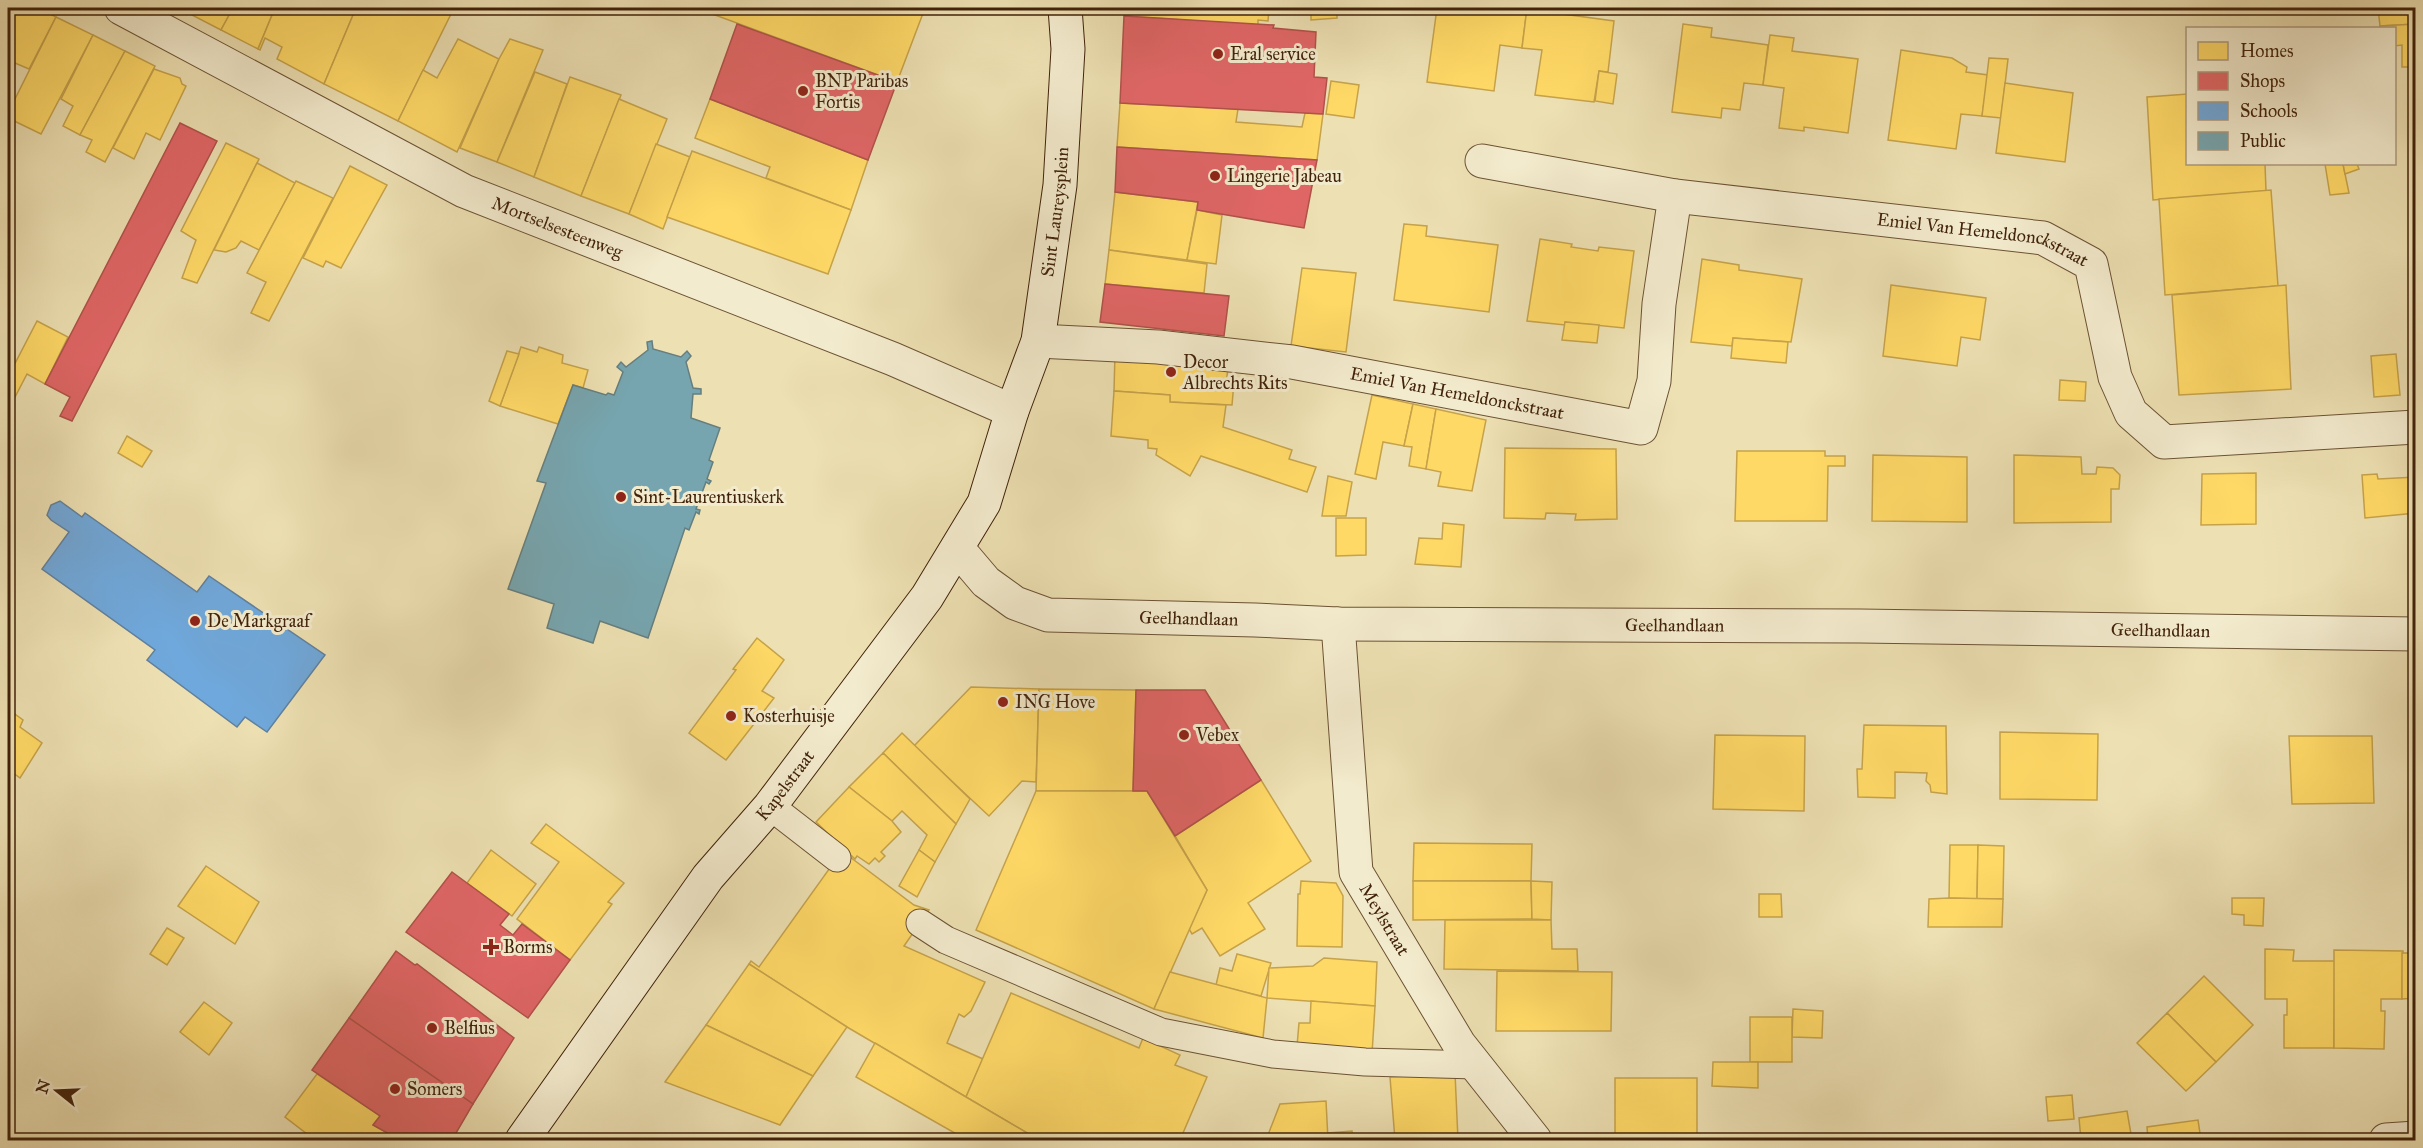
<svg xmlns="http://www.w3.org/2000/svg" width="2423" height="1148" font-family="'IM FELL Great Primer',serif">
<rect width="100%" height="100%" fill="#ede0b2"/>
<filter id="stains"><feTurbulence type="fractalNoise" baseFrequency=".00333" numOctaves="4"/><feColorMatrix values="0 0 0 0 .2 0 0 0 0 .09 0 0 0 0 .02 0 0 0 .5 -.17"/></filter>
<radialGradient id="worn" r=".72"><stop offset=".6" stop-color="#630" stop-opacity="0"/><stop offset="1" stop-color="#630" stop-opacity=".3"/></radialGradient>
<g fill="#ffd966" stroke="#c6a24a" stroke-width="1.5">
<path d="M8,8H15L8,23Z"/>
<path d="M15,8H39L56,17L29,69L15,63L8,77V23Z"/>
<path d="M177,8H193L190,14Z"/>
<path d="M193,8H233L221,30L190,14Z"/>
<path d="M233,8H275L258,49L221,30Z"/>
<path d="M275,8H356L324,84L277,59L282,47L265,38L260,50L258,49Z"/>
<path d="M356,8H454L398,121L324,84Z"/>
<path d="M696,8H925L897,82Z"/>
<path d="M1124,8H1269L1268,21L1258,20V25L1124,16Z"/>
<path d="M1311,8H1337V18L1311,20Z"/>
<path d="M1437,8H1527L1522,48L1500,45L1494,91L1427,82Z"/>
<path d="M1527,8H1548V12L1614,21L1608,72L1599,71L1594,102L1535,95L1542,50L1522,48Z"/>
<path d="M2378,8H2416V24L2380,26Z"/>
<path d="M56,17L93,35L41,134L8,118V113Z"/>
<path d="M1683,24L1712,28L1711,37L1768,45L1763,85L1744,83L1740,110L1722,108L1721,118L1672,112Z"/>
<path d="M2416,24V67H2402V45L2394,46V28H2380V26Z"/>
<path d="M93,35L125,51L80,135L63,126L73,106L61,99Z"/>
<path d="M1770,35L1794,38L1792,51L1858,59L1848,133L1804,127V131L1779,128L1784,88L1763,85Z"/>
<path d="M458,39L499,59L457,152L398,121L423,70L437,78Z"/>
<path d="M510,39L543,50L497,162L460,148L499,59Z"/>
<path d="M1901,50L1952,58L1967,67L1966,72L1988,75L1982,116L1961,114L1956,149L1888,140Z"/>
<path d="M125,51L155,66L105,162L86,152L92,140L80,135Z"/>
<path d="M1989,58L2008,59L2001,118L1982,116Z"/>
<path d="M154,69L180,78L182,84L186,86L160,140L146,133L134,159L113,148Z"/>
<path d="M1599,71L1617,74L1613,104L1595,101Z"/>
<path d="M535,72L567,84L534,177L497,162Z"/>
<path d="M570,77L621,95L581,196L534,177Z"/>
<path d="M1331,81L1359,85L1354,118L1326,114Z"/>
<path d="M2005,83L2073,93L2065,162L1996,153Z"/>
<path d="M2188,94V164H2265L2266,191L2153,200L2147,97Z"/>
<path d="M619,99L667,119L629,214L581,196Z"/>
<path d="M710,99L868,160L851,210L766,178L770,167L695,138Z"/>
<path d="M1120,103L1238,109L1236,122L1302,127L1305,113L1323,114L1317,160L1117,147Z"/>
<path d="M226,143L259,159L197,283L182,278L196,240L181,231Z"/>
<path d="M656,144L690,157L663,229L629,214Z"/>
<path d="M692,151L851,210L828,274L667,217Z"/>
<path d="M257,163L295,183L259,250L241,241L236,248L226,252L214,250Z"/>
<path d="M2325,164H2343L2349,193L2330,195Z"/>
<path d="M2343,164H2357L2359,169L2345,174Z"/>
<path d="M350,166L387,185L341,268L326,261L323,267L303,258Z"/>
<path d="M296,181L333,198L269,321L251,313L266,282L247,273Z"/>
<path d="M2271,190L2278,286L2165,295L2159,199Z"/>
<path d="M1115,192L1198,202L1187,260L1109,250Z"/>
<path d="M1197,210L1222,215L1216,264L1187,260Z"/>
<path d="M1404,224L1427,226L1426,236L1498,245L1489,312L1394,300Z"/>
<path d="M1540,239L1572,244L1571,247L1598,251L1599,247L1634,251L1624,328L1565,322V325L1527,321Z"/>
<path d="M1109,250L1207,264L1204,293L1105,284Z"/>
<path d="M1702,259L1739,265V270L1802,279L1791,342L1733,338L1732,346L1691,342Z"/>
<path d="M1302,268L1356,273L1346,352L1291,346Z"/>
<path d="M1891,285L1986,298L1980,340L1961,337L1957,366L1883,356Z"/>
<path d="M2286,285L2291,389L2179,395L2172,295Z"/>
<path d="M37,321L68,337L45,384L27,374L15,397L8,391V377Z"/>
<path d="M1565,322L1599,325L1597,343L1562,340Z"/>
<path d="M1733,338L1788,342L1786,363L1731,358Z"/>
<path d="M521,347L537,352L539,347L563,355L562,363L588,370L583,388L573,385L558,424L500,406Z"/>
<path d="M507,351L519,354L500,406L489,401Z"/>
<path d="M1115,354L1229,363L1226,382H1234L1232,405L1170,402V395L1114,391Z"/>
<path d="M2396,354L2400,395L2374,397L2371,356Z"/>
<path d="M2060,380L2086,382L2085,401L2059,400Z"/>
<path d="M1114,391L1170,395V402L1226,405L1223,427L1292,450L1289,459L1316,467L1307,492L1201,456L1190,476L1156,455L1157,449L1148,448V440L1111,436Z"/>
<path d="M1372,395L1413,404L1404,446L1383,442L1376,479L1355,474Z"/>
<path d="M1413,404L1436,409L1426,469L1409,466L1412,447L1404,446Z"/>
<path d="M1436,409L1486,420L1472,491L1438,486L1441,472L1426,469Z"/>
<path d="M127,436L152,451L142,467L118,453Z"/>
<path d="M1505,448L1616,449L1617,519L1575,520L1576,514L1546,513L1545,519L1504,518Z"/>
<path d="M1737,451H1825V456H1845V466H1828L1827,521H1735Z"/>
<path d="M1873,455L1967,457V522L1872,521Z"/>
<path d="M2014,455L2081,457L2082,474H2096L2097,467L2113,468L2120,475L2119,489H2111V522L2014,523Z"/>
<path d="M2256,473V524L2201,525L2202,474Z"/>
<path d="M2377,474L2378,479L2416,477V513L2365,518L2362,475Z"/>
<path d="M1328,476L1352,482L1346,516H1322Z"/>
<path d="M1336,518H1366V555L1336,556Z"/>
<path d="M1443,523L1464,525L1461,567L1415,564L1419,538L1442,539Z"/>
<path d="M757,638L784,660L762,691L774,698L726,760L689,733L736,670L733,669Z"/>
<path d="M971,687L1039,689L1036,782L1022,781L989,816L914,746Z"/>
<path d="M1039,689L1136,690L1133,791H1036Z"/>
<path d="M8,709L23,720L20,727L42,743L20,778L8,769Z"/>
<path d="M1864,725L1946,726L1947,794L1931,792L1930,785L1926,781L1927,773L1895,772V798L1858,797L1857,769H1862Z"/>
<path d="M2000,732L2098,734L2097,800L2000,799Z"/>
<path d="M902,733L970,799L956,824L883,753Z"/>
<path d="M1715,735L1805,736L1804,811L1713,809Z"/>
<path d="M2289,736H2372L2374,803L2292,804Z"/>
<path d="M883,753L956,824L935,862L919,850L927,835L902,811L892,821L849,787Z"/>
<path d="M1261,780L1311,861L1248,903L1265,929L1220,956L1202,928L1192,934L1189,929L1207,890L1175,836Z"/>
<path d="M849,787L892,821L901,832L881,852L885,856L879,862L875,858L869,864L857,856L855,859L816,822Z"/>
<path d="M1036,791H1147L1207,890L1154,1009L976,930Z"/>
<path d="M546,824L624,883L608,902L612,904L570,960L517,919L559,862L531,843Z"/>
<path d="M1414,843L1532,844L1531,881H1413Z"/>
<path d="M1950,845H1978L1977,899L1949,898Z"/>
<path d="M1978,845L2004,846L2003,899H1977Z"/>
<path d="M491,850L536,884L512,916L467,883Z"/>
<path d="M919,850L935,862L917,897L899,886Z"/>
<path d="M842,851L914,905L929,910L904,946L985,982L971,1011L964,1017L959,1014L947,1043L983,1059L966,1097L847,1027L749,964L751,961L759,967Z"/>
<path d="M206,866L259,902L235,944L178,906Z"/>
<path d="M1301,881L1336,883L1343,896L1342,947L1297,946L1298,894H1300Z"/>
<path d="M1413,881H1531L1532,919L1413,920Z"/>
<path d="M1531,881L1552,882L1551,920L1532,919Z"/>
<path d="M1759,894H1781L1782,917H1759Z"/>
<path d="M1949,898L2003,899L2002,927H1928L1929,899Z"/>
<path d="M2232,898H2264L2263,926L2244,925V915L2232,914Z"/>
<path d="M1445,920H1551L1552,949H1577L1578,971L1444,969Z"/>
<path d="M167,928L184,938L167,965L150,954Z"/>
<path d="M2265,949L2294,950L2293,961H2335L2334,1048H2284V1015H2287V999H2265Z"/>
<path d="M2334,950L2403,951L2402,999H2381V1011H2385L2384,1049L2334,1048Z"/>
<path d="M2402,953H2416V998L2402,999Z"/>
<path d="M1237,954L1271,963L1261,996L1216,985L1220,968L1232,971Z"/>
<path d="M1324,958L1377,962L1375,1006L1267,998L1269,968L1313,966Z"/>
<path d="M749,964L847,1027L813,1076L706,1025Z"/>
<path d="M1497,971L1612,972L1611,1031H1496Z"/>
<path d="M1170,972L1267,998L1263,1038L1154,1009Z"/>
<path d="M2204,976L2253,1025L2216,1062L2167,1013Z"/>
<path d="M1011,993L1139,1048L1143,1038L1180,1055L1175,1065L1207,1077L1180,1140H1039L966,1097Z"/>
<path d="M1311,1001L1375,1006L1372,1054L1297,1046L1299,1023H1310Z"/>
<path d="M204,1002L232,1023L209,1055L180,1032Z"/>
<path d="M1793,1009L1823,1011L1822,1038L1792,1037Z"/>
<path d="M2167,1013L2216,1062L2186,1091L2137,1043Z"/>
<rect x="1750" y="1017" width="42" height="45"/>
<path d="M706,1025L813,1076L780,1125L665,1082Z"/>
<path d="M875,1043L966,1097L1039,1140H967L856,1077Z"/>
<path d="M1713,1062H1758V1088L1712,1086Z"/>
<path d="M1455,1073L1458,1140H1395L1390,1077Z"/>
<path d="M317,1074L380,1116L373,1125L400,1140H315L285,1117Z"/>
<rect x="1615" y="1078" width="82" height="62"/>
<path d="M2072,1095L2074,1119L2048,1121L2046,1097Z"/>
<path d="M1326,1101L1328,1140H1266L1280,1104Z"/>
<path d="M2127,1111L2131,1134L2081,1140L2079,1118Z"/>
<path d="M2198,1120L2201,1140H2148L2147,1127Z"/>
<path d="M1352,1131L1353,1140H1328V1133Z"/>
</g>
<g fill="#e06666" stroke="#b0524a" stroke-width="1.5">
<path d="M1124,16L1274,25L1273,28L1316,32L1314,77L1327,78L1323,114L1120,103Z"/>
<path d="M737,24L897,82L868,160L710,99Z"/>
<path d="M180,123L217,141L72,421L60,416L70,397L45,384Z"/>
<path d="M1117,147L1317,160L1304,228L1197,210L1198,202L1115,192Z"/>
<path d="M1105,284L1229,296L1224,336L1100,322Z"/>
<path d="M1136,690H1205L1261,780L1175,836L1147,791H1133Z"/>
<path d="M452,872L509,914L500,925L513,935L522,924L570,960L528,1018L406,932Z"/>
<path d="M396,951L415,965L417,964L514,1038L473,1104L349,1018Z"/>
<path d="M349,1018L473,1104L452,1140H400L373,1125L380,1116L312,1070Z"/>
</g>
<g fill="#6fa8dc" stroke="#61809d" stroke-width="1.5">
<path d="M2222,8H2297L2223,12Z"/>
<path d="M60,501L82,517L85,513L197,592L209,576L325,655L267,732L245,717L237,727L147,660L155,650L42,569L69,532L51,520L47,515L51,505Z"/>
</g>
<path fill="#76a5af" stroke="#667e7e" stroke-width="1.5" d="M652,341L653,349L681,357L687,351L691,356L686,362L693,388L701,389V394H693L691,418L720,428L709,460L713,462L707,479L711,481L709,484L706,482L696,509L700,510L699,514L696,512L689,530L685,528L648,638L600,621L593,643L547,628L554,604L508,589L546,483L537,481L573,385L606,395L608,393L614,395L623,372L617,367L621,362L626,367L648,350L647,342Z"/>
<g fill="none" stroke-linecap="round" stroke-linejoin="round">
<g stroke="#6c5234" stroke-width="29">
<g id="lane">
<path d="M770,806L837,858"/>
<path d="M920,923L946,940L1161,1032L1273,1054L1365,1062L1476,1065"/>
</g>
</g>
<g stroke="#6c5234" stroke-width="35">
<g id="street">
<path id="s1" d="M121,8L464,191L893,359L1012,411"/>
<path id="s2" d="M1482,161L1675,196L2043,238L2091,264L2115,377L2131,413L2164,442L2416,427"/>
<path id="s3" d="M1038,341L1158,347L1292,362L1641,428L1654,381L1659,304L1675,196"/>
<path id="s4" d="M958,549L986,582L1015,603L1048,615L1255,620L1338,624L1860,626L2416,634"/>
<path id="s5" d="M1338,624L1356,872L1459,1044L1535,1140"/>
<path d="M2386,1140L2416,1138"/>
</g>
</g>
<g stroke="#41220a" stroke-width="35">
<g id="secondary">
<path id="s6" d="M522,1140L708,877L770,806L927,597L984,503L1012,411L1038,341L1060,185L1068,49L1065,8"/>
</g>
</g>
<use href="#lane" stroke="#f3ebcd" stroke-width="27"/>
<use href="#street" stroke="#f3ebcd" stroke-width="33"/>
<use href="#secondary" stroke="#f3ebcd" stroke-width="33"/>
</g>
<g fill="#8f2418" stroke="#f3ebcd" stroke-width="2">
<circle cx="1218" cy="54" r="6"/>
<circle cx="803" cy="91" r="6"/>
<circle cx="1215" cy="176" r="6"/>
<circle cx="1171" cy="372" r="6"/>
<circle cx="621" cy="497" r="6"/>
<circle cx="195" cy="621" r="6"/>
<circle cx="1003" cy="702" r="6"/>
<circle cx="731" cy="716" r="6"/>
<circle cx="1184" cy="735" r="6"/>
<path d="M488 938h6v6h6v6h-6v6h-6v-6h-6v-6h6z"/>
<circle cx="432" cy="1028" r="6"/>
<circle cx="395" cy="1089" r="6"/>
</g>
<g text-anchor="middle" stroke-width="6" stroke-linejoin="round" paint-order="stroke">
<g font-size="18" fill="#41220a" stroke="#f3ebcd" text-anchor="start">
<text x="1230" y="60">Eral service</text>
<text x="815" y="87">BNP Paribas<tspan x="815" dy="21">Fortis</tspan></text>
<text x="1227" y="182">Lingerie Jabeau</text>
<text x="1183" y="368">Decor<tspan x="1183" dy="21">Albrechts Rits</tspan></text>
<text x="633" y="503">Sint-Laurentiuskerk</text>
<text x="207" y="627">De Markgraaf</text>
<text x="1015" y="708">ING Hove</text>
<text x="743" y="722">Kosterhuisje</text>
<text x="1196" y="741">Vebex</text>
<text x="503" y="953">Borms</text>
<text x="444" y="1034">Belfius</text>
<text x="407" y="1095">Somers</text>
</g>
<g font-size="18" fill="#41220a" stroke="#f3ebcd">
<text dy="6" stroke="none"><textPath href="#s6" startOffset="1089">Sint Laureysplein</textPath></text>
<text dy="6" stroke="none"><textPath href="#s1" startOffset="489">Mortselsesteenweg</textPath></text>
<text dy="6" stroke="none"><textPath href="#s2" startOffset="508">Emiel Van Hemeldonckstraat</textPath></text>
<text dy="6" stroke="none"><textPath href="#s3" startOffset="423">Emiel Van Hemeldonckstraat</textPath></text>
<text dy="6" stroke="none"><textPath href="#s4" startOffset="255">Geelhandlaan</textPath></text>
<text dy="6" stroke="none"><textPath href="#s4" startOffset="741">Geelhandlaan</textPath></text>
<text dy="6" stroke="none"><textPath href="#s4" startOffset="1227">Geelhandlaan</textPath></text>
<text dy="6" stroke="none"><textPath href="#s6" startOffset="442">Kapelstraat</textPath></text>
<text dy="6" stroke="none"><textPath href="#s5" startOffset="304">Meylstraat</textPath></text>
</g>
</g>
<rect width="2423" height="1148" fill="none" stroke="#ede0b2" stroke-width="30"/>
<rect x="9" y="9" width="2405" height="1130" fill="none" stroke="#41220a" stroke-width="3"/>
<rect x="15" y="15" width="2393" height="1118" fill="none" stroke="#41220a" stroke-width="1.5"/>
<rect x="2186" y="27" width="210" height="138" fill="#f3ebcd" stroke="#ac9b7f" stroke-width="1.5"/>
<rect x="2198" y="42" width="30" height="18" fill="#ffd966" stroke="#ac9b7f" stroke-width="1.5"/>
<text x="2240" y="57" font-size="18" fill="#41220a">Homes</text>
<rect x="2198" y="72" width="30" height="18" fill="#e06666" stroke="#ac9b7f" stroke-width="1.5"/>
<text x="2240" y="87" font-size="18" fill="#41220a">Shops</text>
<rect x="2198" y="102" width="30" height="18" fill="#6fa8dc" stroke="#ac9b7f" stroke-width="1.5"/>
<text x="2240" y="117" font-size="18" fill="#41220a">Schools</text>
<rect x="2198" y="132" width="30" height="18" fill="#76a5af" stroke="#ac9b7f" stroke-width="1.5"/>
<text x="2240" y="147" font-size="18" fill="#41220a">Public</text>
<g transform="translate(57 1091) rotate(288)" stroke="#f3ebcd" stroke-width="4.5" paint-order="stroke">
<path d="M0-4.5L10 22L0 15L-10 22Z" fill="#41220a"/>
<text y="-9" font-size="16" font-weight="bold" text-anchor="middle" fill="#41220a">N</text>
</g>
<rect width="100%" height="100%" filter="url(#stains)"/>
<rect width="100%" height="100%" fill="url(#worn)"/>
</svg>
